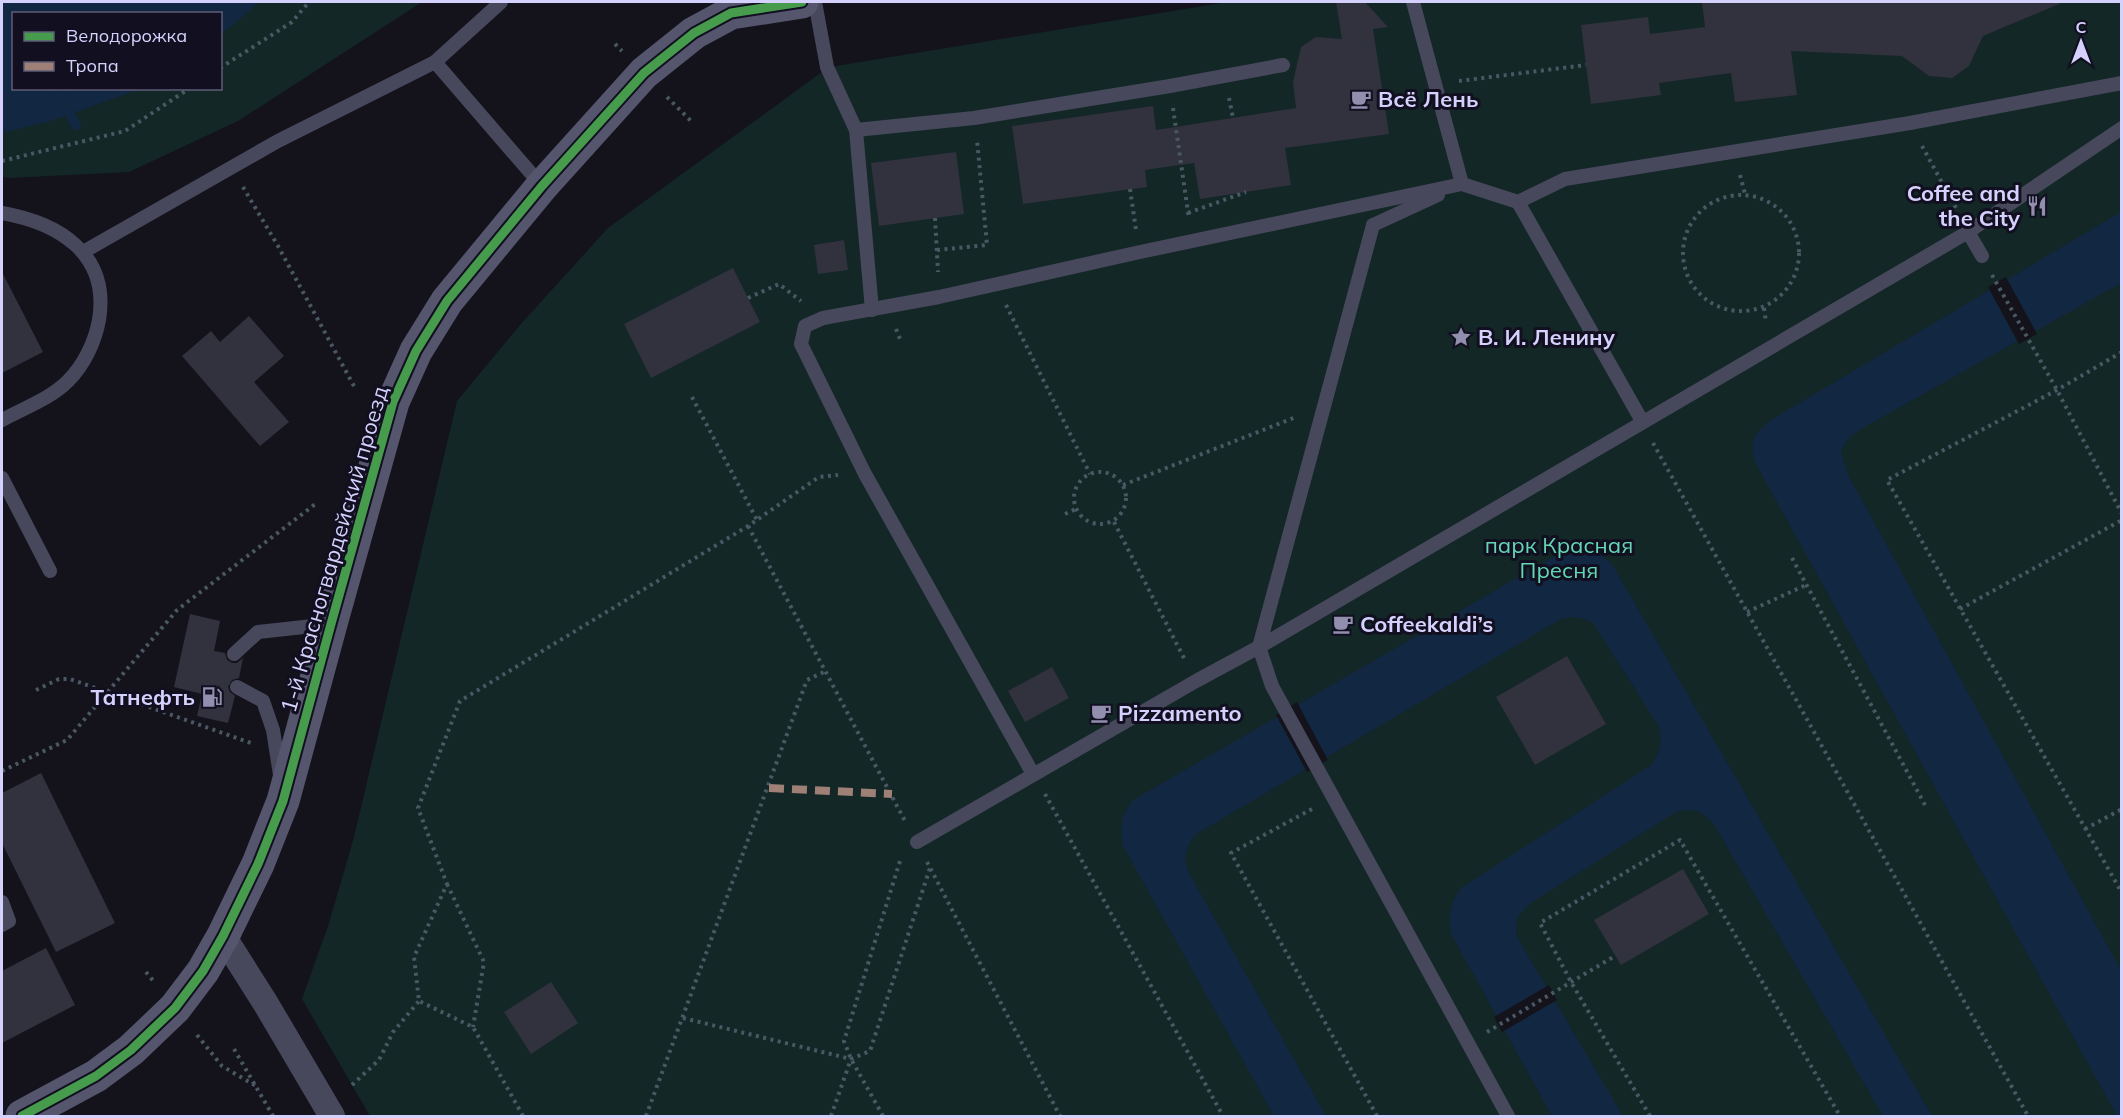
<svg xmlns="http://www.w3.org/2000/svg" width="2123" height="1118" font-family="Mulish,sans-serif">
<rect width="100%" height="100%" fill="#14131c"/>
<g fill="#122726" fill-rule="evenodd">
<path d="M2,2H422L238,121L129,172L9,178L2,177ZM14,14H220V88H14Z"/>
<path d="M1228,2H2121V1116H370L302,999L329,923L354,837L457,401L520,325L608,228L826,69L836,67V66Z"/>
</g>
<g fill="#122742">
<path d="M2,2H259L234,24L221,34L220,14H14V88L141,89L50,121L2,133Z"/>
<path d="M2121,212V283L1861,429L1851,436L1841,450L1848,475L2121,970V1116H2117L1757,466C1747,443 1753,435 1771,420Z"/>
<path d="M1569,548C1587,548 1599,551 1612,564L1932,1116H1883L1715,826C1704,811 1694,807 1676,812L1529,904L1517,918L1516,934L1521,944L1623,1116H1552L1451,934C1448,915 1450,903 1461,888L1650,766C1660,753 1664,741 1658,725L1593,623C1581,617 1574,616 1561,619L1198,833C1185,846 1182,857 1189,873L1326,1116H1274L1123,846C1120,827 1121,815 1133,800Z"/>
</g>
<g fill="#14131c">
<path d="M2006,277L2037,334L2019,344L1988,287Z"/>
<path d="M1297,702L1328,760L1307,772L1276,715Z"/>
<path d="M1549,985L1557,1000L1502,1032L1494,1017Z"/>
</g>
<g fill="none" stroke-linecap="round" stroke-linejoin="round">
<path stroke="#122742" stroke-width="10" d="M56,88L76,125"/>
</g>
<g fill="#32313e">
<path d="M1336,2H1365L1388,27L1373,29L1389,134L1285,148L1291,185L1200,199L1194,163L1145,170L1147,187L1023,204L1012,126L1153,106L1156,130L1296,108L1293,82L1301,47L1316,37L1342,39Z"/>
<path d="M1702,2H2064L1983,36L1969,66L1952,78L1929,76L1902,56L1791,51L1797,95L1735,102L1731,73L1659,83L1661,95L1591,104L1581,25L1648,17L1650,34L1705,27Z"/>
<path d="M956,152L964,214L879,226L871,163Z"/>
<path d="M844,240L848,270L818,274L814,245Z"/>
<path d="M733,268L760,322L651,378L624,324Z"/>
<path d="M2,272L43,352L2,373Z"/>
<path d="M249,316L284,356L254,382L289,422L260,446L182,356L211,331L220,342Z"/>
<path d="M190,614L220,621L214,651L225,653L227,660L232,663H237L243,658L239,678L232,680L228,687L230,692L235,696L228,723L197,716L202,694L174,687Z"/>
<path d="M1567,656L1606,724L1535,765L1496,697Z"/>
<path d="M1052,667L1069,698L1025,722L1008,691Z"/>
<path d="M41,773L115,923L56,952L2,843V793Z"/>
<path d="M1683,869L1709,914L1621,965L1594,920Z"/>
<path d="M46,948L75,1005L2,1043V971Z"/>
<path d="M551,982L578,1023L531,1054L504,1012Z"/>
</g>
<g fill="none" stroke-linecap="round" stroke-linejoin="round">
<g stroke="#4a5863" stroke-width="4" stroke-dasharray="3 4.5" stroke-linecap="butt">
<path d="M615,44L622,51"/>
<path d="M220,68L292,22L309,2"/>
<path d="M1459,81L1586,65"/>
<path d="M667,97L692,122"/>
<path d="M1229,98L1233,118"/>
<path d="M1173,108L1189,219"/>
<path d="M1922,146L1957,210"/>
<path d="M2,161L125,131L190,88"/>
<path d="M1740,175L1745,194"/>
<path d="M243,187L278,246L355,388"/>
<path d="M1130,189L1136,230"/>
<circle cx="1741" cy="253" r="58"/>
<path d="M1188,213L1246,192"/>
<path d="M935,218L938,272"/>
<path d="M937,250L987,245L977,140"/>
<path d="M1992,275L2057,390L2122,514"/>
<path d="M748,298L779,284L801,301"/>
<path d="M1006,305L1090,474"/>
<path d="M1764,308L1766,322"/>
<path d="M896,329L900,339"/>
<path d="M2122,352L2057,390L1887,480L2122,893"/>
<path d="M692,397L757,520"/>
<path d="M1653,443L2028,1116"/>
<circle cx="1100" cy="498" r="26"/>
<path d="M1123,485L1296,417"/>
<path d="M1065,514L1076,509"/>
<path d="M1114,522L1185,660"/>
<path d="M748,526L905,821"/>
<path d="M1792,558L1925,805"/>
<path d="M1960,609L2122,520"/>
<path d="M1747,612L1806,585"/>
<path d="M36,690L59,679H70L251,743"/>
<path d="M2,771L67,740L177,610L318,502"/>
<path d="M1045,794L1223,1116"/>
<path d="M1312,809L1231,853L1377,1116"/>
<path d="M2085,829L2122,809"/>
<path d="M927,862L1060,1116"/>
<path d="M447,884L484,962L473,1027"/>
<path d="M146,972L155,983"/>
<path d="M683,1018L851,1059"/>
<path d="M1487,1032L1615,956"/>
<path d="M197,1035L222,1066L256,1086"/>
<path d="M234,1049L273,1116"/>
<path d="M352,1085L379,1060L393,1032L419,1001"/>
<path d="M523,1116L473,1027L419,1001L414,957L447,884L418,808L460,701L748,526L819,477L838,475"/>
<path d="M646,1116L807,680L826,671"/>
<path d="M831,1116L851,1059L870,1051L930,868"/>
<path d="M883,1116L851,1059L844,1041L900,861L902,858"/>
<path d="M1650,1116L1571,982L1540,923L1680,840L1840,1116"/>
</g>
<g stroke="#48485d" stroke-width="14">
<path d="M501,2L435,62L542,186"/>
<path d="M815,2L827,67L856,130L872,310"/>
<path d="M1413,2L1462,184"/>
<path d="M856,130L974,118L1170,86L1283,65"/>
<path d="M1518,202L1642,421"/>
<path d="M2,213C59,223 110,254 99,320C95,342 84,365 68,381C50,399 24,408 2,420"/>
<path d="M1373,225L1259,647L1272,686L1508,1116"/>
<path d="M1373,225L1438,195"/>
<path d="M1968,232L2122,128"/>
<path d="M83,252L278,141L435,62"/>
<path d="M2,478L50,571"/>
<path d="M234,654L258,632L331,624"/>
<path d="M237,687L263,701L273,730L280,775"/>
<path d="M1033,774L865,474L801,344L805,326L823,318L939,297L1140,252L1462,184L1518,202L1565,179L1910,123L2122,83"/>
<path d="M917,842L1196,681L1259,647L1968,232L1982,256"/>
<path d="M2,902L9,921L2,925"/>
</g>
<path stroke="#48485d" stroke-width="26" d="M223,936L266,1004L332,1116"/>
<path stroke="#55556e" stroke-width="33" d="M22,1116L96,1076L131,1050L175,1008L203,971L223,936L258,864L283,801L331,624L393,402L416,351L447,301L542,186L644,73L694,33L731,13L802,2"/>
<path stroke="#9e8076" stroke-width="8" stroke-dasharray="15 8" stroke-linecap="butt" d="M769,788L892,794"/>
<g stroke="#110f20" stroke-width="13">
<path id="cycleway" d="M22,1116L96,1076L131,1050L175,1008L203,971L223,936L258,864L283,801L331,624L393,402L416,351L447,301L542,186L644,73L694,33L731,13L802,2"/>
</g>
<use href="#cycleway" stroke="#469c4c" stroke-width="9"/>
</g>
<defs>
<g id="cafe-bare" transform="scale(1.62)"><path d="M-5.5-4.5H6V0H3Q3 3.5 0 3.5H-2.5Q-5.5 3.5-5.5 0ZM3-3.2v2h1.7v-2ZM-6 4.5H4V6H-6Z" fill="#918eae" stroke="#110f20" stroke-width="2.5" paint-order="stroke"/></g>
<g id="restaurant-bare" transform="scale(1.62)"><path d="M-5-6h1v4h1v-4h1v4h1v-4h1v5L-1.5 .5V6h-2V.5L-5-1ZM5-6V6H3V1.5H1.5Q1.5-4 5-6Z" fill="#918eae" stroke="#110f20" stroke-width="2.5" paint-order="stroke"/></g>
<g id="sight-bare" transform="scale(1.62)"><path d="M0-6L1.8-2.2L6-1.7L2.9 1.2L3.7 5.4L0 3.3L-3.7 5.4L-2.9 1.2L-6-1.7L-1.8-2.2Z" fill="#918eae" stroke="#110f20" stroke-width="2.5" paint-order="stroke"/></g>
<g id="fuel-bare" transform="scale(1.62)"><path d="M-5.5-6h7V0h2V4h1.3V-2.5L3-4.5l.8-.8L6-3V5H2.5V1h-1V6h-7ZM-4.2-4.7v3.2H.2V-4.7Z" fill="#918eae" stroke="#110f20" stroke-width="2.5" paint-order="stroke"/></g>
</defs>
<g fill-rule="evenodd">
<use href="#cafe-bare" x="1361" y="99"/>
<use href="#restaurant-bare" x="2037" y="206"/>
<use href="#sight-bare" x="1461" y="337"/>
<use href="#cafe-bare" x="1343" y="624"/>
<use href="#fuel-bare" x="212" y="697"/>
<use href="#cafe-bare" x="1101" y="713"/>
</g>
<g text-anchor="middle" stroke-width="6" stroke-linejoin="round" paint-order="stroke">
<g font-size="22" font-weight="bold" fill="#d4d1fc" stroke="#110f20" text-anchor="start">
<text x="1378" y="107">Всё Лень</text>
<text x="2020" y="201" text-anchor="end">Coffee and<tspan x="2020" dy="25">the City</tspan></text>
<text x="1478" y="345">В. И. Ленину</text>
<text x="1360" y="632">Coffeekaldi’s</text>
<text x="195" y="705" text-anchor="end">Татнефть</text>
<text x="1118" y="721">Pizzamento</text>
</g>
<g font-size="22" fill="#63d7b5" stroke="#110f20">
<text x="1559" y="553">парк Красная<tspan x="1559" dy="25">Пресня</tspan></text>
</g>
<g font-size="22" fill="#d4d1fc" stroke="#110f20">
<text transform="translate(334 549) rotate(-74)" y="8">1-й Красногвардейский проезд</text>
</g>
</g>
<rect width="2123" height="1118" fill="none" stroke="#d4d1fc" stroke-width="6"/>
<rect x="12" y="12" width="210" height="78" fill="#110f20" stroke="#5f5d78" stroke-width="1.5"/>
<rect x="24" y="32" width="30" height="9" fill="#469c4c" stroke="#5f5d78" stroke-width="1.5"/>
<text x="66" y="42" font-size="18" fill="#d4d1fc">Велодорожка</text>
<rect x="24" y="62" width="30" height="9" fill="#9e8076" stroke="#5f5d78" stroke-width="1.5"/>
<text x="66" y="72" font-size="18" fill="#d4d1fc">Тропа</text>
<g transform="translate(2081 42)" stroke="#110f20" stroke-width="4.5" paint-order="stroke">
<path d="M0-4.5L10 22L0 15L-10 22Z" fill="#d4d1fc"/>
<text y="-9" font-size="16" font-weight="bold" text-anchor="middle" fill="#d4d1fc">С</text>
</g>
</svg>
